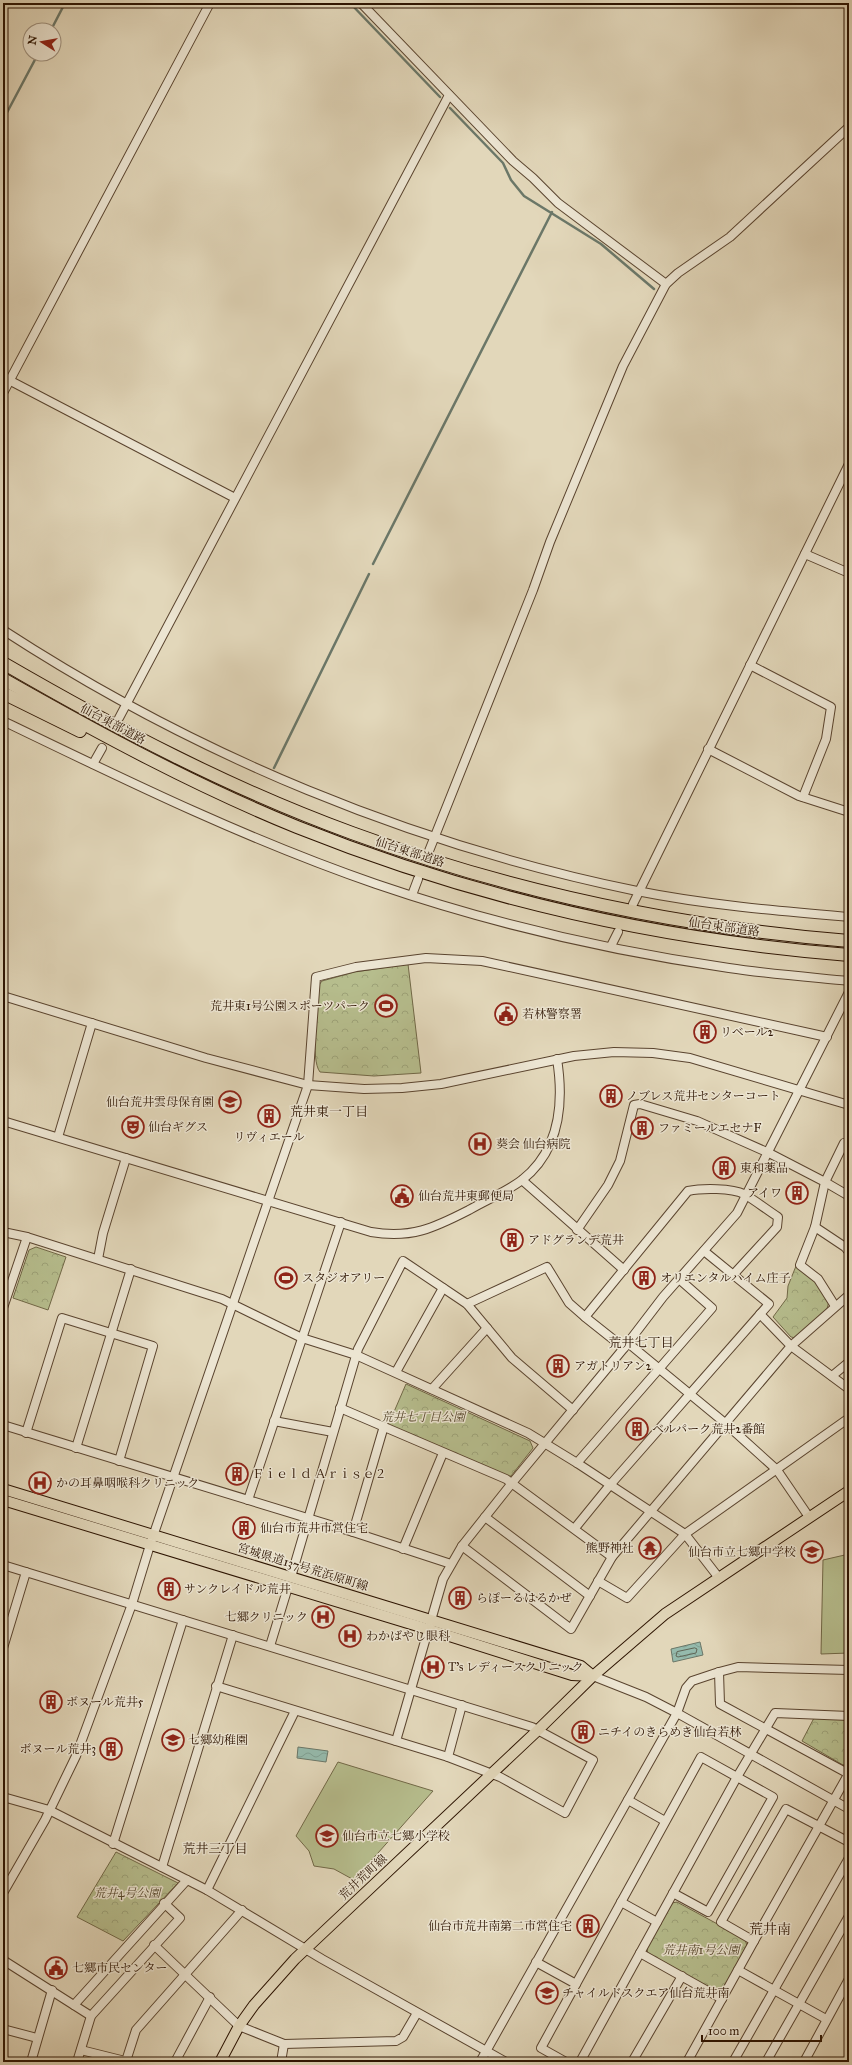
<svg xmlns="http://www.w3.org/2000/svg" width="852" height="2065" font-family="'IM FELL Great Primer','Noto Serif JP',serif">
<defs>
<pattern id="forest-crowns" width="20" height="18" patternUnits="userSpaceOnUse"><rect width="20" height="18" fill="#b6bd8d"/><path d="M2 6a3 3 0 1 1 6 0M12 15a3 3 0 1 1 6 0" fill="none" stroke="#9da278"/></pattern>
<pattern id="water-waves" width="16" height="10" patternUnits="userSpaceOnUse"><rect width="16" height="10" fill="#95baac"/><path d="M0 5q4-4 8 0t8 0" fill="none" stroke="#819f92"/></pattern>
</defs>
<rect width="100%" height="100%" fill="#e2d7ba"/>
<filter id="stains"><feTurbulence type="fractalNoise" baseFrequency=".005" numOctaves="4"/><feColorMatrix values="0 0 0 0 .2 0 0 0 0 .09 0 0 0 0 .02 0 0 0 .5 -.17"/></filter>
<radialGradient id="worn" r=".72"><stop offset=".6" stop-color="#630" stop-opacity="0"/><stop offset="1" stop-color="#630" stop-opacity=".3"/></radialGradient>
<g fill="#b6bd8d" stroke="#716847">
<path d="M849,1554V1653L821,1654L823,1560Z"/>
<path d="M338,1762L433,1791L354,1880L334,1869L314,1866L309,1851L296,1836Z"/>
</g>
<g fill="url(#forest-crowns)" stroke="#716847">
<path d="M408,964L421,1073L374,1076L320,1072C310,1060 318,1004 319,985L322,981L355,972Z"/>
<path d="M36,1247L66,1257L48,1310L13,1298L29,1250Z"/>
<path d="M796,1266L813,1279L829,1301L827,1309L796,1338L791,1337L773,1317L787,1298L788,1286Z"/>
<path d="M406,1384L530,1441L533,1448L511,1476L506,1477L387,1428Z"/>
<path d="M814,1718H849V1764L843,1765L802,1741Z"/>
<path d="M116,1852L178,1883L123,1941L77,1917Z"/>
<path d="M677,1902L745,1939L747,1946L723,1992L717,1993L648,1955L647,1948L672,1903Z"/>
</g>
<g fill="url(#water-waves)" stroke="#6b7768">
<path d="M700,1642L703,1655L673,1662L671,1649Z"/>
<path d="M298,1747L328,1751L326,1762L297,1758Z"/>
</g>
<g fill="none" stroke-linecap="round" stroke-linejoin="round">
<path stroke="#606656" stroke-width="1" d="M695,1648L697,1649L696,1653L678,1657L676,1656L677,1652Z"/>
<g stroke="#6b7768" stroke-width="2.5">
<path d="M350,3L440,97"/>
<path d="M51,30L65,3"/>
<path d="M450,108L503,163L511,180L524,196L601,244L654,289"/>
<path d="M3,120L38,54"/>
<path d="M373,564L552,212"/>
<path d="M274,768L369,574"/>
</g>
<g stroke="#5a442f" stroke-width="10">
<g id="minor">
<path d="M361,3L513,161L533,178L558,203L666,284"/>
<path d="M3,377L235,498"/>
<path d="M3,393L210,3"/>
<path d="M805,554L849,573"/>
<path d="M3,630C195,755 412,845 637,891C707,905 779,911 849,917"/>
<path d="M750,665L831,707L826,739L803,797"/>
<path d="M119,718L449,95"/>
<path d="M3,721C125,780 248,840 376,884C490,923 610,951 729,968C769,974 809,977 849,981"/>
<path d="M708,749L799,796L849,812"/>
<path d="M93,764L102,748"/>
<path d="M429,851L533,590L550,542L623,366L666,284L678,273L730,237L849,127"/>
<path d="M412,895L418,879"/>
<path d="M633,904L849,464"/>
<path d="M611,946L618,932"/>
<path d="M3,996L206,1058L308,1085L364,1089L402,1088L441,1084L574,1056L614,1052L653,1053L690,1058L849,1105"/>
<path d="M3,1121L371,1232C411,1239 434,1228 469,1210C486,1200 506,1192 522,1180C560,1150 564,1103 557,1059"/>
<path d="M58,1137L92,1023"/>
<path d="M849,1146L844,1143L825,1182L849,1196"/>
<path d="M522,1180L624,1270"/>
<path d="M815,1227L845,1247L849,1252"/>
<path d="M577,1230L608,1185L620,1161L634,1105L640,1104L697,1121L769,1153L825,1182L815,1227L800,1265L818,1279L835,1306"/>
<path d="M3,1232L27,1237L222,1299L302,1338L356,1355L528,1433L577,1463L685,1534L719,1578"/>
<path d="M98,1259L103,1233L126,1158"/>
<path d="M467,1304L547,1267L569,1303L585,1317L624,1348"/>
<path d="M3,1308L27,1237"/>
<path d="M760,1314L791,1346L849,1389"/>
<path d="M585,1317L688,1191C702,1188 732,1188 744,1194C756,1201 767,1210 778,1217L777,1227L733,1275"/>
<path d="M628,1343L725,1423L777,1470L809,1517"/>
<path d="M396,1372L443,1288"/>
<path d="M832,1376L849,1362"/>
<path d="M432,1389L487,1328"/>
<path d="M340,1408L506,1479L612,1557"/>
<path d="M274,1421L333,1432"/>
<path d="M3,1425L353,1532L451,1564"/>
<path d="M26,1433L62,1318L153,1346L119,1461"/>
<path d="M76,1448L131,1269"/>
<path d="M577,1463L712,1308L679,1279"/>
<path d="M248,1500L341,1222"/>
<path d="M485,1517L590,1596"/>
<path d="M575,1528L610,1485L769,1304L704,1251"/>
<path d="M353,1532L384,1426"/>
<path d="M462,1546L571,1629L612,1557L791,1346L849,1295"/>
<path d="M403,1549L443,1453"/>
<path d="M3,1565L532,1727L593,1760L565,1813L500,1777L448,1757L216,1686"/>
<path d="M291,1577L358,1349L403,1261L467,1304L512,1358L573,1410"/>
<path d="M598,1581L627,1598L685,1534L849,1418"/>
<path d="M270,1646L288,1587"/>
<path d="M3,1648L26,1572"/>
<path d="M719,1672L720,1704L849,1774"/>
<path d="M593,1676L646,1697L677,1713L849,1809"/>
<path d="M396,1741L443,1579L462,1546L512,1483L624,1348L663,1297L737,1213L849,992"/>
<path d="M448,1757L462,1705"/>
<path d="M849,1773L754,1941L721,1922L786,1809L849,1842"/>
<path d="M3,1797L49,1810L207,1890L322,1959L506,2062"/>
<path d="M628,1800L665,1821"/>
<path d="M113,1844L183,1620"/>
<path d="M162,1867L233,1635"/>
<path d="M207,1890L295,1711"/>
<path d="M3,1893L45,1820L76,1756L132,1604L150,1545L308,1085L316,977L356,967L426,958L482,961L827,1037"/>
<path d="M621,1902L657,1922"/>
<path d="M154,1945L239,2026L284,2044L396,2041L403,2037L417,2013"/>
<path d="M640,1953L722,1999"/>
<path d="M3,1960L91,2016"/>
<path d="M536,1962L576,1984L541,2048L566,2062"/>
<path d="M738,1970L826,2019"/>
<path d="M576,1984L701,1757L773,1797L708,1912L673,1893"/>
<path d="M74,2005L187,1880"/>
<path d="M3,2029L37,2038"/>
<path d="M81,2050L129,2062"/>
<path d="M126,2061L136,2030L242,1910"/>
<path d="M31,2062L52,1990"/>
<path d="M77,2062L91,2016L180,1918L164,1903"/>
<path d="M175,2062L210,1997"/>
<path d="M281,2062L284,2044"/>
<path d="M480,2062L677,1713L686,1688L692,1681L719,1672L738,1667L849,1670"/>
<path d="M580,2062L737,1777L775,1713L849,1716"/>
<path d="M632,2062L682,1976"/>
<path d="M687,2062L754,1941"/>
<path d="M733,2062L849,1858"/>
<path d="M766,2062L849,1916"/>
<path d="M804,2062L849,1979"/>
</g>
</g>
<g stroke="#2c1301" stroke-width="12">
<g id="major">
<path d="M3,1489L581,1666L593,1676"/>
<path d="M3,1500L421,1627L572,1675L593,1676"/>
<path d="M220,2062L239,2026L254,2005L295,1959L537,1731L593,1676L665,1614L849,1491"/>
</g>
</g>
<g stroke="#2c1301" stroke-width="14">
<g id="highway">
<path d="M3,663C115,728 231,789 352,833C512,892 679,927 849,941"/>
<path d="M3,679C98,733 196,786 297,827C474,898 659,940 849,955"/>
<path d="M3,693L80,731"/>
</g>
</g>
<use href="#minor" stroke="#ece5d2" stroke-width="8"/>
<use href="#major" stroke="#e2d7ba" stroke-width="10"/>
<use href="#highway" stroke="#e2d7ba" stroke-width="12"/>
</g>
<defs>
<g id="stadium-ring" transform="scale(1.15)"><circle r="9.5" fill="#ece5d2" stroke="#8f2418" stroke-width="1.5"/><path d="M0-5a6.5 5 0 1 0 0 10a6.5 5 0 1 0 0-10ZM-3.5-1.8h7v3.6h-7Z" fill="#8f2418"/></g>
<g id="civic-ring" transform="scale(1.15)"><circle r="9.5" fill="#ece5d2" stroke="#8f2418" stroke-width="1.5"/><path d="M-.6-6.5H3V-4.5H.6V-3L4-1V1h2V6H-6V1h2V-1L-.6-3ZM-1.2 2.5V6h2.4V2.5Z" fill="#8f2418"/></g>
<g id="building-ring" transform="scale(1.15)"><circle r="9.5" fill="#ece5d2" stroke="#8f2418" stroke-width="1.5"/><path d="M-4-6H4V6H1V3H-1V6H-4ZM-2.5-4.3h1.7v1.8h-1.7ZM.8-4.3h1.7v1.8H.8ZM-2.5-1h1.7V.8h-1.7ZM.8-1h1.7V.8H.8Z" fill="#8f2418"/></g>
<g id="school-ring" transform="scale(1.15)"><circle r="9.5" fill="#ece5d2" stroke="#8f2418" stroke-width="1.5"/><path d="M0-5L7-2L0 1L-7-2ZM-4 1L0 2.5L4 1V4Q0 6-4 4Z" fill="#8f2418"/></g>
<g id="theatre-ring" transform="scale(1.15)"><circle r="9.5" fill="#ece5d2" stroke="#8f2418" stroke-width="1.5"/><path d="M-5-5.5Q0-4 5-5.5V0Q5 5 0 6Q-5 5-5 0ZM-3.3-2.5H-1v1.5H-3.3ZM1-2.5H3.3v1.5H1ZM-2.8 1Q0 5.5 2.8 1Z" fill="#8f2418"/></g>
<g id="hospital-ring" transform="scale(1.15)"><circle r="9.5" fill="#ece5d2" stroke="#8f2418" stroke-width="1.5"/><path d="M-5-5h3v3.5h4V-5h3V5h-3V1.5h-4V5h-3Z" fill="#8f2418"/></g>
<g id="temple-ring" transform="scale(1.15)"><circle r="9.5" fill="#ece5d2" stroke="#8f2418" stroke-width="1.5"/><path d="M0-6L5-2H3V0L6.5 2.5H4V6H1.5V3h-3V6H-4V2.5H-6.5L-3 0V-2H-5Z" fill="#8f2418"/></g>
</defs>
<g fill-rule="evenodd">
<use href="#stadium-ring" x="386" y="1006"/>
<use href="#civic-ring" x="506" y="1014"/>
<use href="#building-ring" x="705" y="1032"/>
<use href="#building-ring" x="611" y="1096"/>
<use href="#school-ring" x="230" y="1102"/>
<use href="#building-ring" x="269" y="1116"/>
<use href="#theatre-ring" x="133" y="1127"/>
<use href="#building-ring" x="642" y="1128"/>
<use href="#hospital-ring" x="480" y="1144"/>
<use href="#building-ring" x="724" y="1168"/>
<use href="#building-ring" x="797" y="1193"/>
<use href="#civic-ring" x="402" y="1196"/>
<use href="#building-ring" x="512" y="1240"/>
<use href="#stadium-ring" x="286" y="1278"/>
<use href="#building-ring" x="644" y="1278"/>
<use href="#building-ring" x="558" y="1366"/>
<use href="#building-ring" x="637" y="1429"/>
<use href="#building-ring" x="237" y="1474"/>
<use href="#hospital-ring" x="40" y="1483"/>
<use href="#building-ring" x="244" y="1528"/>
<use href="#temple-ring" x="650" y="1548"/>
<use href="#school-ring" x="812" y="1552"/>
<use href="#building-ring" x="169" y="1589"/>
<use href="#building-ring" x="460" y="1598"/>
<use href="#hospital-ring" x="323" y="1617"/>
<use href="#hospital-ring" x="350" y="1636"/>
<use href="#hospital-ring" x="433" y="1667"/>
<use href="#building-ring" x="51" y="1702"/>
<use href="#building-ring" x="583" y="1732"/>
<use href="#school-ring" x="173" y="1740"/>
<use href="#building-ring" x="111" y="1749"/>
<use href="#school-ring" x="327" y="1836"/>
<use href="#building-ring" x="588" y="1926"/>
<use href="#civic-ring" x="56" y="1968"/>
<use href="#school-ring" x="547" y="1993"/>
</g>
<g text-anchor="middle" stroke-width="3" stroke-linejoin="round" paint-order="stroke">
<g font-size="12" fill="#2c1301" stroke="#ece5d2">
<text transform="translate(113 724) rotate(28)" y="4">仙台東部道路</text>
<text transform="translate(410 852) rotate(18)" y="4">仙台東部道路</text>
<text transform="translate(724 927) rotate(8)" y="4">仙台東部道路</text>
<text transform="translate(303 1567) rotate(17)" y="4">宮城県道137号荒浜原町線</text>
<text transform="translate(363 1877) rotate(-43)" y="4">荒井荒町線</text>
</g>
<g font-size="12" fill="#2c1301" stroke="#ece5d2" text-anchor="start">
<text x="370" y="1010" text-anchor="end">荒井東1号公園スポーツパーク</text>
<text x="522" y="1018">若林警察署</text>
<text x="720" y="1036">リベール2</text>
<text x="626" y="1100">ノブレス荒井センターコート</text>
<text x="214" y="1106" text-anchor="end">仙台荒井雲母保育園</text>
<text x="148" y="1131">仙台ギグス</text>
<text x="658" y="1132">ファミールエセナF</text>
<text x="269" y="1141" text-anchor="middle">リヴィエール</text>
<text x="496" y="1148">葵会 仙台病院</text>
<text x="740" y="1172">東和薬品</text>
<text x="782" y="1197" text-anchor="end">アイワ</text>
<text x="418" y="1200">仙台荒井東郵便局</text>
<text x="528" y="1244">アドグランデ荒井</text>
<text x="302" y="1282">スタジオアリー</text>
<text x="660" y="1282">オリエンタルハイム庄子</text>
<text x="574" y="1370">アガトリアン2</text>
<text x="652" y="1433">ベルパーク荒井2番館</text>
<text x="252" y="1478">Ｆｉｅｌｄ Ａｒｉｓｅ２</text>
<text x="56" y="1487">かの耳鼻咽喉科クリニック</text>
<text x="260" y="1532">仙台市荒井市営住宅</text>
<text x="634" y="1552" text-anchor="end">熊野神社</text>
<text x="796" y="1556" text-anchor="end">仙台市立七郷中学校</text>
<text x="184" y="1593">サンクレイドル荒井</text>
<text x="476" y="1602">らぽーるはるかぜ</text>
<text x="308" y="1621" text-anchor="end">七郷クリニック</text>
<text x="366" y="1640">わかばやし眼科</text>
<text x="448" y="1671">T's レディースクリニック</text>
<text x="66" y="1706">ボヌール荒井5</text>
<text x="598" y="1736">ニチイのきらめき仙台若林</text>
<text x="188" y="1744">七郷幼稚園</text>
<text x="96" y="1753" text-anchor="end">ボヌール荒井3</text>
<text x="342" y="1840">仙台市立七郷小学校</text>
<text x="572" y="1930" text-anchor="end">仙台市荒井南第二市営住宅</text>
<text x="72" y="1972">七郷市民センター</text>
<text x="562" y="1997">チャイルドスクエア仙台荒井南</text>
</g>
<g font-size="12" font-style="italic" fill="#55462b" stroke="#ece5d2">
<text x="423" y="1421">荒井七丁目公園</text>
<text x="127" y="1897">荒井4号公園</text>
<text x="701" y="1954">荒井南1号公園</text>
</g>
<g font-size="13" fill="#2c1301" stroke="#ece5d2">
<text x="329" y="1116">荒井東一丁目</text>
<text x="641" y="1347">荒井七丁目</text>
<text x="215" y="1853">荒井三丁目</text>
</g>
<g font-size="14" fill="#2c1301" stroke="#ece5d2">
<text x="770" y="1934">荒井南</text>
</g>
</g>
<rect width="852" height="2065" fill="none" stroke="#e2d7ba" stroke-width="16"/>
<rect x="4" y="4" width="844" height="2057" fill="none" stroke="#2c1301" stroke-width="2"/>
<rect x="8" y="8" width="836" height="2049" fill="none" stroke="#2c1301"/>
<g transform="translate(42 42) rotate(281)"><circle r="19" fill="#ece5d2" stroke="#9f917e"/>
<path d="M0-3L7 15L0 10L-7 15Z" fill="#8f2418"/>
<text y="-6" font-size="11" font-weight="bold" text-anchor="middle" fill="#2c1301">N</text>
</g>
<path d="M702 2035v6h119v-6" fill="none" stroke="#2c1301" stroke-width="2"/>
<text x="708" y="2035" font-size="12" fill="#2c1301" stroke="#ece5d2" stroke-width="3" paint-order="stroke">100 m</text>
<rect width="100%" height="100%" filter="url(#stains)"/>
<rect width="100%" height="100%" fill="url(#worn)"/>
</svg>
